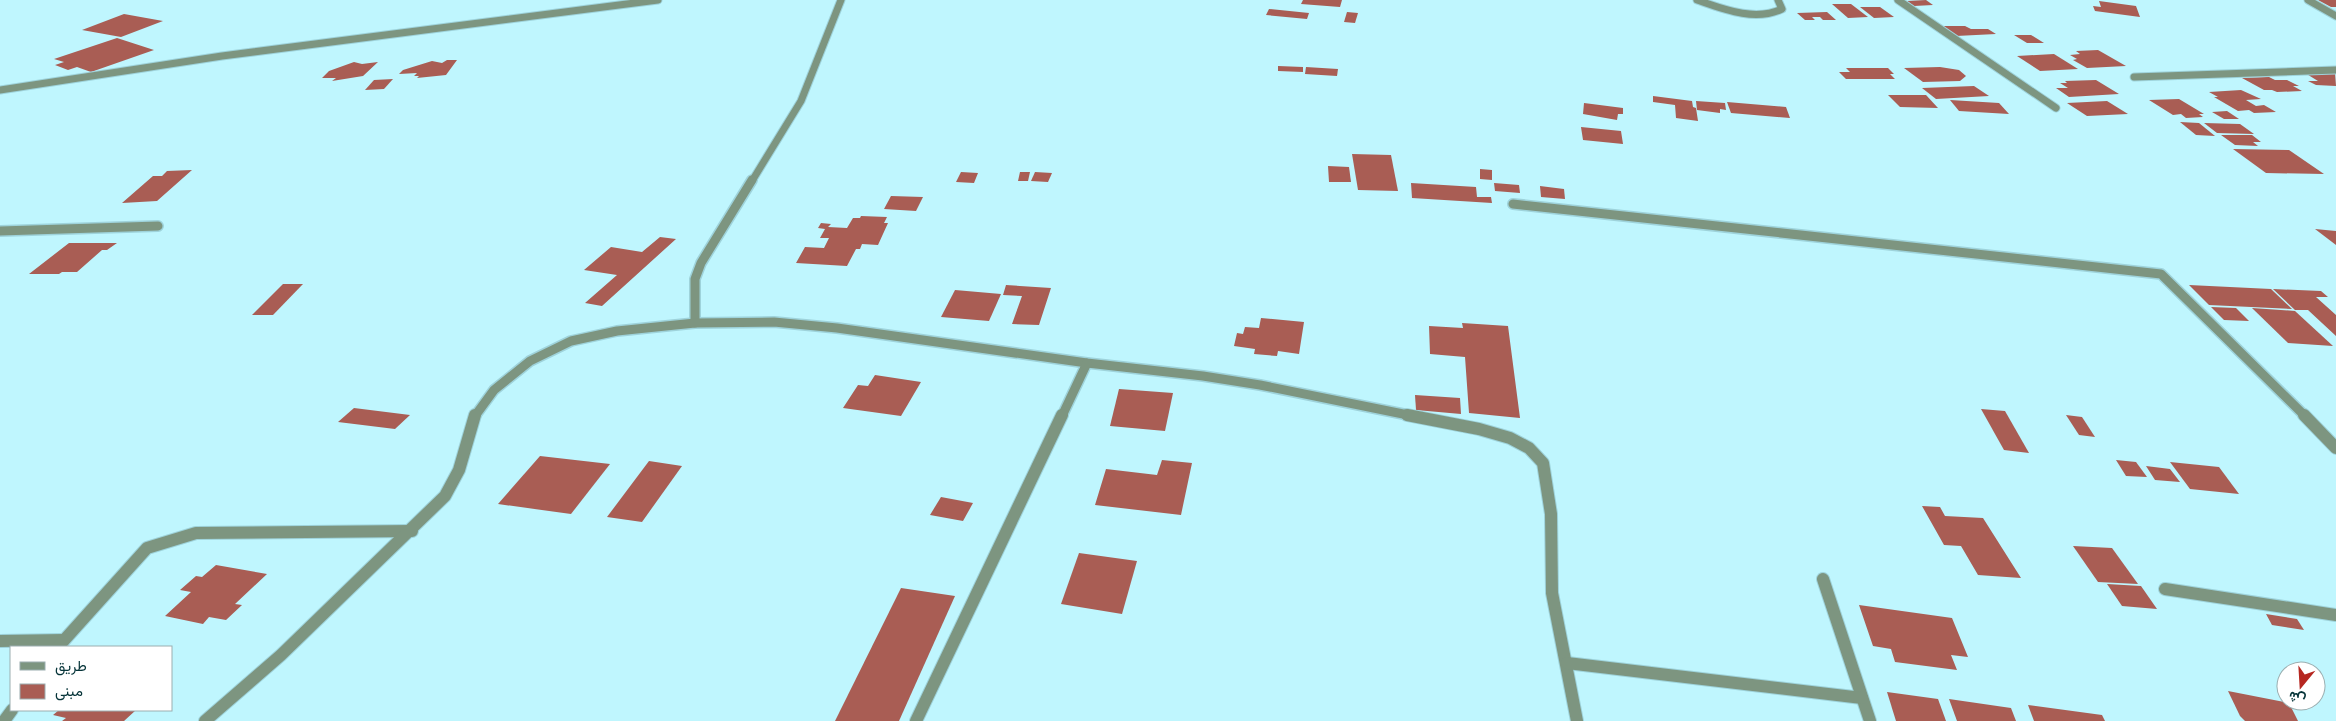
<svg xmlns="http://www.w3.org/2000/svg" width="2336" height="721" font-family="'Source Sans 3',Vazirmatn,sans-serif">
<rect width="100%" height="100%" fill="#bff6fe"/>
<g fill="#a95d54">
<path d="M1303,0H1342L1340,7L1301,4Z"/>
<path d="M1926,0L1933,5L1914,6L1907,1Z"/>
<path d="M2318,0H2336V7H2331Z"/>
<path d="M2099,1L2136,6L2140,17L2095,11L2093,6L2101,7Z"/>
<path d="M1832,4H1851L1868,17L1848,18Z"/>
<path d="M1860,7H1880L1894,17L1874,18Z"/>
<path d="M1269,9L1309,13L1307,19L1266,15Z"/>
<path d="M1347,12L1358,13L1355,23L1344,22Z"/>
<path d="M1827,12L1836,20H1823L1820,17H1812L1815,20H1805L1797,13Z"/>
<path d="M124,14L163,21L121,37L82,30Z"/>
<path d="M1942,26H1965L1971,29H1988L1996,34L1956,36Z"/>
<path d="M2014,35H2031L2044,43H2027Z"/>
<path d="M117,38L154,50L91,72L77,67L68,70L55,65L64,62L54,59Z"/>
<path d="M2098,50L2126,66L2087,68L2073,60L2077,59L2070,55L2080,54L2076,51Z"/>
<path d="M2054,54L2078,69L2040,71L2017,56Z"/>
<path d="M447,60H457L446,75L417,78L419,76H414L417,73L399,74L403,70L432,61L442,63Z"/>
<path d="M354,62L362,64L378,62L363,76L332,81L336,78H322L329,71Z"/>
<path d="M1278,66L1303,67V72L1278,71Z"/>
<path d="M1306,67L1338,69L1337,76L1305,74Z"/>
<path d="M1940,67L1959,70L1966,76L1960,81L1923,82L1904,68Z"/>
<path d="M1846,68H1888L1894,74H1890L1895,79H1846L1839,72H1850Z"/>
<path d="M2305,73H2335L2336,86L2316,85L2308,81H2318Z"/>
<path d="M2269,77L2275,80H2287L2299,86H2293L2302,91L2277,92L2272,90H2264L2242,78Z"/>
<path d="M393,79L384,89L365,90L374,80Z"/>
<path d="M2096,80L2119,94L2069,97L2056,88H2068L2060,83H2067L2065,81Z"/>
<path d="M1974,86L1989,96L1936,99L1922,88Z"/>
<path d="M2241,90L2261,99L2246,100L2256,106L2264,105L2276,112L2254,113L2249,110L2238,111L2214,97H2218L2209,92Z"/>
<path d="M1888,95H1926L1938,108L1900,107Z"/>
<path d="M1653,96L1692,101L1693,107L1696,108L1698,121L1676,118L1675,105L1653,102Z"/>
<path d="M2179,99L2204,114H2199L2203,117L2186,118L2181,114L2173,115L2149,100Z"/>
<path d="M1950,100L1999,103L2009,114L1959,111Z"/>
<path d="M1696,101L1725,103L1726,110L1720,109V113L1697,110Z"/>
<path d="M2107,101L2128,114L2087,116L2067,103Z"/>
<path d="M1727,102L1786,107L1790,118L1731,113Z"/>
<path d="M1584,103L1623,108V114H1618L1617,120L1583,114Z"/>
<path d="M2227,111L2239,119H2224L2212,112Z"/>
<path d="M2180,122L2199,123L2215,136L2196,135Z"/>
<path d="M2204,123L2240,124L2254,134L2217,133Z"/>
<path d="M1581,127L1621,131L1623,144L1583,140Z"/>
<path d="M2221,135H2252L2261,142H2253L2258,146L2235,145Z"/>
<path d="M2233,149L2289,150L2324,174L2266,173Z"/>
<path d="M1352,154L1391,155L1398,191L1358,190Z"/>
<path d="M1328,166L1349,167L1351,182H1329Z"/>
<path d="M1480,169L1492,170V180L1480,179Z"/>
<path d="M192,170L157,201L122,203L153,176H162L167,171Z"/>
<path d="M961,172L978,173L974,183L956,182Z"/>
<path d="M1020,172H1030L1028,181H1018Z"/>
<path d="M1035,172L1052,173L1048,182L1031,181Z"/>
<path d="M1411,183L1476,187L1477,197H1491L1492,203L1412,198Z"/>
<path d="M1494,183L1519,185L1520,193L1495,191Z"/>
<path d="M1540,186L1564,189L1565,199L1541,197Z"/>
<path d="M891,196L923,197L916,211L884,209Z"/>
<path d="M861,216L887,217L884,223H888L878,245L862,244L860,249H856L847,266L796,263L805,247L824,248L829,238H820L825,229L818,228L821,223L831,224L828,227L847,228L853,218H860Z"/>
<path d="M2315,229L2336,231V245Z"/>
<path d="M660,237L676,239L602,306L585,303L617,275L584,270L611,247L642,252Z"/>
<path d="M69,243H117L107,250H102L77,272H62L59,274H29Z"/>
<path d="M283,284H303L273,315H252Z"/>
<path d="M1006,285L1051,288L1039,325L1012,324L1022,296L1003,295Z"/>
<path d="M2189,285L2271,289L2292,309L2209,305Z"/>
<path d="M2273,289L2321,291L2328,297H2316L2336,315V336L2308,310H2295Z"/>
<path d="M955,290L1001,294L989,321L941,317Z"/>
<path d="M2211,307L2236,308L2249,321L2224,320Z"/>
<path d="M2252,308L2295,311L2333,346L2288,343Z"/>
<path d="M1261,318L1304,322L1299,354L1278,351L1277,356L1254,354L1255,349L1234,346L1237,333L1243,334L1245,327L1259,328Z"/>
<path d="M1462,323L1508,326L1520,418L1469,413L1465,357L1430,354L1429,326L1463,328Z"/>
<path d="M875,375L921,382L901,416L843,408L858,385L868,386Z"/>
<path d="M1119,389L1173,393L1165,431L1110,426Z"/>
<path d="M1415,395L1460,398L1461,414L1416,410Z"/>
<path d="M354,408L410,415L395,429L338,422Z"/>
<path d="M1981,409L2005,411L2029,453L2004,450Z"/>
<path d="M2066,415L2082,417L2095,437L2079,435Z"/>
<path d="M540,456L610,464L571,514L498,504Z"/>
<path d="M1162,460L1192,463L1181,515L1095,505L1106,469L1157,475Z"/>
<path d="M2116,460L2136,462L2147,477L2126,476Z"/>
<path d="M649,461L682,466L642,522L607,517Z"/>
<path d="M2170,462L2219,467L2239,494L2190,489Z"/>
<path d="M2146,466L2170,469L2180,482L2155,480Z"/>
<path d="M941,497L973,503L963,521L930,515Z"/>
<path d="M1922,506L1940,507L1945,516L1983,518L2021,578L1978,575L1961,546L1944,545Z"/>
<path d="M2073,546L2112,548L2138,584L2098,582Z"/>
<path d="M1079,553L1137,561L1122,614L1061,604Z"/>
<path d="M216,565L267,574L235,604L242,605L226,620L209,617L203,624L165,616L191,592L180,590L196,576L202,577Z"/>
<path d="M2107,584L2141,586L2157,609L2122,606Z"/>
<path d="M901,588L955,596L899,721H835Z"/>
<path d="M1859,605L1952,618L1968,657L1951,655L1957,670L1895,662L1891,649L1873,646Z"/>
<path d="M2266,614L2297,619L2304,630L2272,625Z"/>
<path d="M2228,691L2289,703L2298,721H2245L2240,716Z"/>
<path d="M1887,692L1938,699L1946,721H1896Z"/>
<path d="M1949,699L2011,708L2016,721H1957Z"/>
<path d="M2028,705L2102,715L2105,721H2034Z"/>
<path d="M59,710H136L124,721H62L66,718L53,715Z"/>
</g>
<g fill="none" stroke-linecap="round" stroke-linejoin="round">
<g stroke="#9ed3db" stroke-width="9">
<g id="minor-far2">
<path d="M1697,0C1723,9 1755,22 1782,9L1778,0"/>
<path d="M1898,0L2056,108"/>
<path d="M2308,0L2336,16"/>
<path d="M2134,77L2336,70"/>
<path d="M0,90L222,56L658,0"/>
<path d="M752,181L801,101L841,0"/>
</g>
</g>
<g stroke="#9ed3db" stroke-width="12">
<g id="minor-far1">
<path d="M1513,204L2161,274L2305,416"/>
<path d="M0,231L158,226"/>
<path d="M695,323V279L701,263L752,180"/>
<path d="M475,416L494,390L530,361L571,341L617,331L695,323L774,322L837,328L1087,363L1203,376L1260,385L1413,416"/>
<path d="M1062,416L1087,363"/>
</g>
</g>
<g stroke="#9ed3db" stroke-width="14">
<g id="minor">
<path d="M1407,415L1479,429L1510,438L1529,448L1543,463L1551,514L1552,593L1577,721"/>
<path d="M2304,415L2336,448"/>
<path d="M1823,579L1870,721"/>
<path d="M2165,589L2336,615"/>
<path d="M0,641L64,640"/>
<path d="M58,647L147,548L196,533L412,531"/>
<path d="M1567,663L1862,698"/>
<path d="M4,721L12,710"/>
<path d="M205,721L281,655L445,496L459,470L475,415"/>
<path d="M916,721L1062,415"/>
</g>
</g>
<use href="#minor-far2" stroke="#7d9580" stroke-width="7"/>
<use href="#minor-far1" stroke="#7d9580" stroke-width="9"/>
<use href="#minor" stroke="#7d9580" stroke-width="12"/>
</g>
<rect x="10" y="646" width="162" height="65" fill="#ffffff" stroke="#9baeb0"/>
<rect x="20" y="662" width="25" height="8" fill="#7d9580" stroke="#9baeb0"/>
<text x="55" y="671" font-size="15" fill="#063439">طريق</text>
<rect x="20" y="684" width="25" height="15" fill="#a95d54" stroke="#9baeb0"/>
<text x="55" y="696" font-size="15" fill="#063439">مبنى</text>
<g transform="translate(2301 686) rotate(198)"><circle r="24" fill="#ffffff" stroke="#9baeb0"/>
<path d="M0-4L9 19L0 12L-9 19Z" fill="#b62721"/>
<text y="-8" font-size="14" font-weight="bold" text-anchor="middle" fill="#063439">ش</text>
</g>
</svg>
